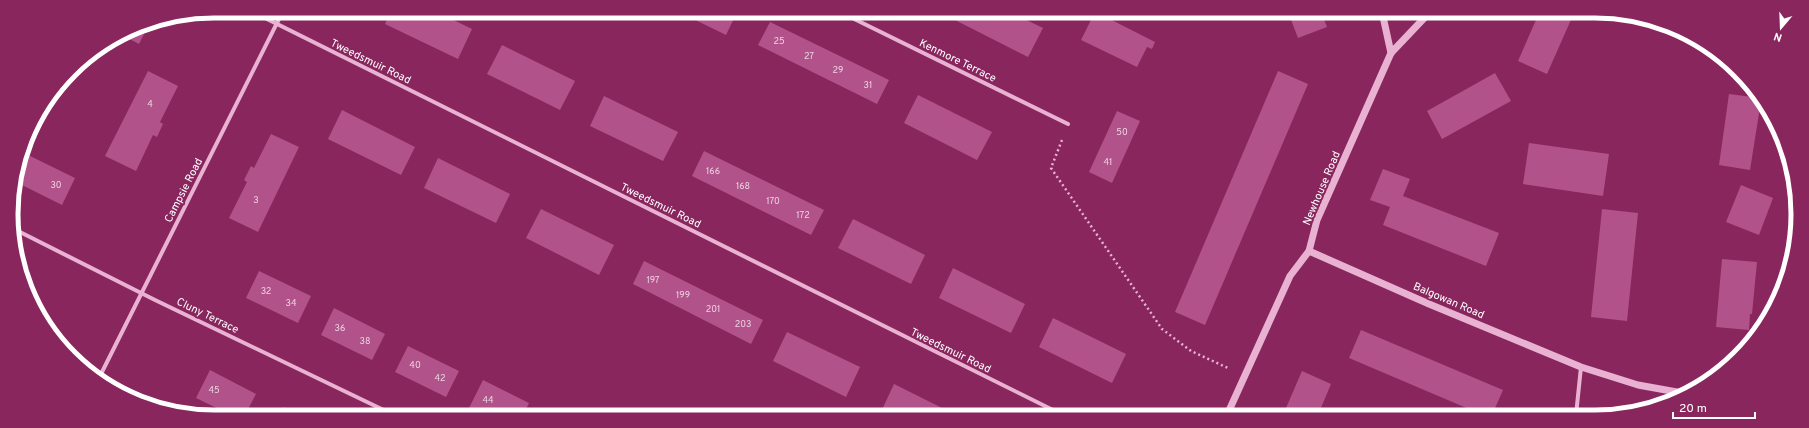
<svg xmlns="http://www.w3.org/2000/svg" width="1809" height="428" font-family="Overpass,sans-serif">
<rect width="100%" height="100%" fill="#89265e"/>
<g fill="#b2528a">
<path d="M391,11H435L472,29L458,59L385,24Z"/>
<path d="M679,12H737L726,35Z"/>
<path d="M959,12H1010L1043,28L1028,57L955,20Z"/>
<path d="M1088,12H1096L1155,42L1152,49L1147,47L1137,67L1081,40L1091,20L1086,17Z"/>
<path d="M1288,12H1321L1327,27L1298,38Z"/>
<path d="M1539,13H1574L1547,74L1518,61Z"/>
<path d="M770,22L889,80L877,104L758,45Z"/>
<path d="M149,24L139,44L122,35L137,26Z"/>
<path d="M502,45L575,81L560,110L487,74Z"/>
<path d="M1726,64L1743,79V80L1723,69Z"/>
<path d="M148,71L178,86L160,122L163,124L157,137L153,135L136,171L105,156Z"/>
<path d="M1278,71L1308,84L1205,325L1175,312Z"/>
<path d="M1495,73L1511,101L1442,139L1427,111Z"/>
<path d="M1729,94L1760,98L1761,101L1750,170L1719,165Z"/>
<path d="M918,95L992,132L977,160L904,123Z"/>
<path d="M604,96L678,132L663,161L590,126Z"/>
<path d="M342,110L415,147L401,175L328,139Z"/>
<path d="M1117,111L1140,121L1112,183L1089,172Z"/>
<path d="M271,134L299,147L258,232L229,218L247,182L244,180L251,166L254,168Z"/>
<path d="M1529,143L1609,154L1603,196L1523,184Z"/>
<path d="M704,151L824,210L811,235L692,176Z"/>
<path d="M24,153L75,178L62,205L16,182Z"/>
<path d="M438,158L510,194L496,223L424,188Z"/>
<path d="M1383,169L1410,179L1403,196L1499,233L1486,266L1383,225L1390,207L1370,200Z"/>
<path d="M1741,185L1773,198L1759,235L1726,222Z"/>
<path d="M541,209L614,245L599,275L526,238Z"/>
<path d="M1602,209L1638,213L1627,321L1591,317Z"/>
<path d="M853,219L925,255L911,284L838,248Z"/>
<path d="M1722,259L1757,262L1752,314H1750L1749,330L1716,327Z"/>
<path d="M644,261L763,320L751,344L633,284Z"/>
<path d="M953,268L1025,304L1011,333L939,298Z"/>
<path d="M259,271L311,296L298,323L246,298Z"/>
<path d="M334,308L385,334L372,360L321,335Z"/>
<path d="M1053,318L1126,354L1112,383L1039,347Z"/>
<path d="M1361,330L1503,390L1492,415H1483L1349,358Z"/>
<path d="M787,332L860,367L846,397L773,361Z"/>
<path d="M408,346L459,371L446,397L395,372Z"/>
<path d="M210,370L256,394L245,415H231L196,398Z"/>
<path d="M1302,371L1331,384L1318,415H1283Z"/>
<path d="M483,380L529,403L523,415H482L469,408Z"/>
<path d="M894,384L956,415H882L880,414Z"/>
<path d="M284,407L300,415H280Z"/>
</g>
<g fill="none" stroke-linecap="round" stroke-linejoin="round">
<path stroke="#e9b2d3" stroke-width="2.5" stroke-dasharray="2 3" stroke-linecap="butt" d="M1062,140L1051,168L1162,329L1191,351L1228,368"/>
<g stroke="#e9b2d3" stroke-width="4">
<path d="M251,11L1063,415"/>
<path d="M840,12L1068,124"/>
<path d="M14,229L155,300L394,415"/>
<path d="M99,378L283,11"/>
<path d="M1576,415L1581,367"/>
</g>
<g stroke="#e9b2d3" stroke-width="7">
<path d="M1382,12L1391,53"/>
<path d="M1309,251L1429,304L1581,367L1638,385L1688,394"/>
<path d="M1227,415L1290,276L1309,251L1317,220L1391,53L1429,13"/>
</g>
</g>
<g text-anchor="middle" stroke-width="4" stroke-linejoin="round" paint-order="stroke">
<g font-size="9" fill="#ecd4e2">
<text x="779" y="44">25</text>
<text x="809" y="59">27</text>
<text x="838" y="73">29</text>
<text x="868" y="88">31</text>
<text x="150" y="107">4</text>
<text x="1122" y="135">50</text>
<text x="1108" y="165">41</text>
<text x="713" y="174">166</text>
<text x="56" y="188">30</text>
<text x="743" y="189">168</text>
<text x="256" y="203">3</text>
<text x="773" y="204">170</text>
<text x="803" y="218">172</text>
<text x="653" y="283">197</text>
<text x="266" y="294">32</text>
<text x="683" y="298">199</text>
<text x="291" y="306">34</text>
<text x="713" y="312">201</text>
<text x="743" y="327">203</text>
<text x="340" y="331">36</text>
<text x="365" y="344">38</text>
<text x="415" y="368">40</text>
<text x="440" y="381">42</text>
<text x="214" y="393">45</text>
<text x="488" y="403">44</text>
</g>
<g font-size="11" fill="#fff" stroke="#89265e">
<text transform="translate(958 60) rotate(26)" y="4">Kenmore Terrace</text>
<text transform="translate(371 61) rotate(26)" y="4">Tweedsmuir Road</text>
<text transform="translate(1321 188) rotate(-67)" y="4">Newhouse Road</text>
<text transform="translate(183 190) rotate(-63)" y="4">Campsie Road</text>
<text transform="translate(661 205) rotate(26)" y="4">Tweedsmuir Road</text>
<text transform="translate(1449 300) rotate(23)" y="4">Balgowan Road</text>
<text transform="translate(208 315) rotate(26)" y="4">Cluny Terrace</text>
<text transform="translate(951 350) rotate(26)" y="4">Tweedsmuir Road</text>
</g>
</g>
<path d="M0 0H1809V428H0ZM214 18H1595A196 196 0 0 1 1791 214V214A196 196 0 0 1 1595 410H214A196 196 0 0 1 18 214V214A196 196 0 0 1 214 18Z" fill="#89265e" fill-rule="evenodd"/>
<path fill="none" stroke="#fff" stroke-width="5" d="M214 18H1595A196 196 0 0 1 1791 214V214A196 196 0 0 1 1595 410H214A196 196 0 0 1 18 214V214A196 196 0 0 1 214 18Z"/>
<g transform="translate(1781 28) rotate(199)" stroke="#89265e" stroke-width="3" paint-order="stroke">
<path d="M0-3L7 15L0 10L-7 15Z" fill="#ffffff"/>
<text y="-6" font-size="11" font-weight="bold" text-anchor="middle" fill="#ffffff">N</text>
</g>
<path d="M1673 412v6h82v-6" fill="none" stroke="#ffffff" stroke-width="2"/>
<text x="1679" y="412" font-size="12" fill="#ffffff" stroke="#89265e" stroke-width="3" paint-order="stroke">20 m</text>
</svg>
